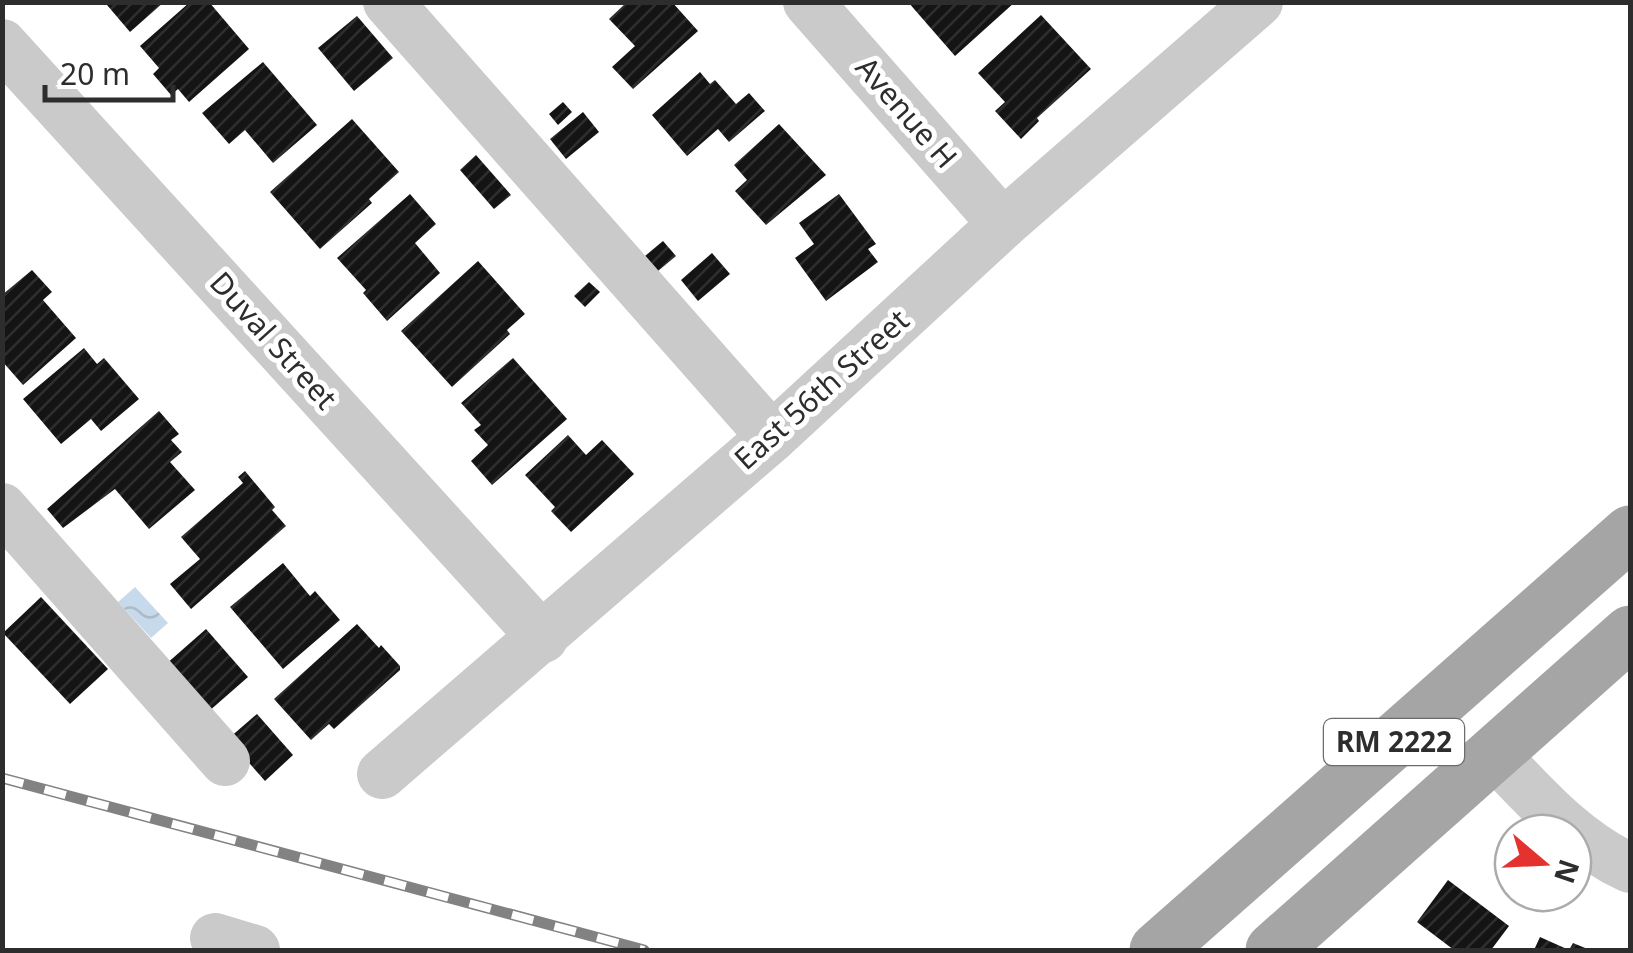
<svg xmlns="http://www.w3.org/2000/svg" width="1633" height="953" font-family="'Noto Sans',sans-serif">
<defs>
<pattern id="water-waves" width="16" height="10" patternUnits="userSpaceOnUse" patternTransform="scale(2.5)"><rect width="16" height="10" fill="#c7daeb"/><path d="M0 5q4-4 8 0t8 0" fill="none" stroke="#abbbca"/></pattern>
<pattern id="building-hatch" width="6" height="6" patternUnits="userSpaceOnUse" patternTransform="scale(2.5)"><rect width="6" height="6" fill="#141414"/><path d="M-1 1l2-2M0 6l6-6M5 7l2-2" fill="none" stroke="#2e2e2e"/></pattern>
</defs>
<rect width="100%" height="100%" fill="#fff"/>
<path fill="url(#water-waves)" d="M135,587L168,623L151,638L118,602Z"/>
<g fill="url(#building-hatch)">
<path d="M111,2H164L130,32L107,5Z"/>
<path d="M190,2H209L249,49L189,102L178,89L171,95L153,74L159,68L140,46Z"/>
<path d="M627,2H672L698,31L633,89L612,67L635,46L609,19Z"/>
<path d="M908,2H1015L955,56Z"/>
<path d="M1041,15L1091,69L1037,118L1039,121L1021,139L995,111L1005,102L978,73Z"/>
<path d="M357,16L393,58L354,91L318,48Z"/>
<path d="M263,62L317,125L273,163L245,130L229,144L202,113Z"/>
<path d="M700,72L710,84L715,80L736,104L749,93L765,111L729,142L718,129L687,156L652,115Z"/>
<path d="M563,102L572,112L558,125L549,114Z"/>
<path d="M583,112L599,132L566,159L550,139Z"/>
<path d="M352,119L399,172L369,199L372,203L320,249L270,192Z"/>
<path d="M779,124L826,175L766,225L735,191L747,180L734,165Z"/>
<path d="M476,155L511,195L494,209L460,170Z"/>
<path d="M410,194L436,224L415,243L440,273L387,321L363,293L366,290L337,258Z"/>
<path d="M839,194L876,244L868,249L878,262L826,301L795,258L814,244L799,223Z"/>
<path d="M663,241L676,256L658,271L645,256Z"/>
<path d="M712,253L730,274L698,301L681,280Z"/>
<path d="M478,261L525,314L507,330L510,334L452,387L401,331Z"/>
<path d="M32,270L52,292L43,300L76,338L23,385L2,361V295Z"/>
<path d="M589,282L600,292L585,307L574,296Z"/>
<path d="M84,348L97,364L104,358L139,399L101,431L91,419L61,444L23,399Z"/>
<path d="M513,358L567,419L492,485L471,461L488,445L474,430L481,425L461,403Z"/>
<path d="M159,411L179,434L171,440L182,452L170,462L195,490L149,529L115,489L63,528L47,509Z"/>
<path d="M568,435L586,455L602,440L634,474L571,532L551,511L555,507L525,475Z"/>
<path d="M245,471L275,507L272,510L286,526L191,609L170,584L200,559L181,537L243,483L238,477Z"/>
<path d="M283,563L310,596L315,591L340,620L283,669L230,607Z"/>
<path d="M41,597L108,669L70,704L3,633Z"/>
<path d="M357,624L379,648L381,645L400,666V670L334,729L329,724L311,740L274,699Z"/>
<path d="M206,629L248,677L208,712L165,665Z"/>
<path d="M257,714L293,755L265,781L228,739Z"/>
<path d="M1448,880L1509,926L1491,950H1454L1417,922Z"/>
<path d="M1540,937L1569,950L1573,943L1590,950H1534Z"/>
</g>
<g fill="none" stroke-linecap="round" stroke-linejoin="round">
<g stroke="#cacaca" stroke-width="50">
<path d="M388,2L772,437"/>
<path d="M808,2L1003,224"/>
<path d="M2,44L543,638"/>
<path d="M2,508L225,761"/>
<path d="M1494,754C1535,797 1575,843 1630,868"/>
<path d="M382,774L772,437L1003,224L1258,2"/>
<path d="M215,938L255,950"/>
</g>
<g stroke="#a5a5a5" stroke-width="55">
<path d="M1157,950L1630,533"/>
<path d="M1273,950L1630,633"/>
</g>
<g stroke="#828282" stroke-width="11">
<path id="rail" d="M2,778L644,950"/>
</g>
<use href="#rail" stroke="#fff" stroke-width="8" stroke-dasharray="22" stroke-linecap="butt"/>
</g>
<g text-anchor="middle" stroke-width="10" stroke-linejoin="round" paint-order="stroke">
<rect fill="#fff" stroke="#6c6c6c" stroke-width="2.5" x="1324" y="719" width="140" height="46" rx="8"/>
<g font-size="28" font-weight="bold" fill="#2d2d2d">
<text x="1394" y="752">RM 2222</text>
</g>
<g font-size="30" fill="#2d2d2d" stroke="#fff">
<text transform="translate(906 113) rotate(49)" y="10">Avenue H</text>
<text transform="translate(273 341) rotate(48)" y="10">Duval Street</text>
<text transform="translate(822 390) rotate(-42)" y="10">East 56th Street</text>
</g>
</g>
<rect width="1633" height="953" fill="none" stroke="#2d2d2d" stroke-width="10"/>
<g transform="translate(1543 863) rotate(109)"><circle r="48" fill="#ffffff" stroke="#ababab" stroke-width="2.5"/>
<path d="M0-8L18 38L0 25L-18 38Z" fill="#e4322f"/>
<text y="-15" font-size="28" font-weight="bold" text-anchor="middle" fill="#2d2d2d">N</text>
</g>
<path d="M45 85v15h128v-15" fill="none" stroke="#2d2d2d" stroke-width="5"/>
<text x="60" y="85" font-size="30" fill="#2d2d2d" stroke="#ffffff" stroke-width="8" paint-order="stroke">20 m</text>
</svg>
